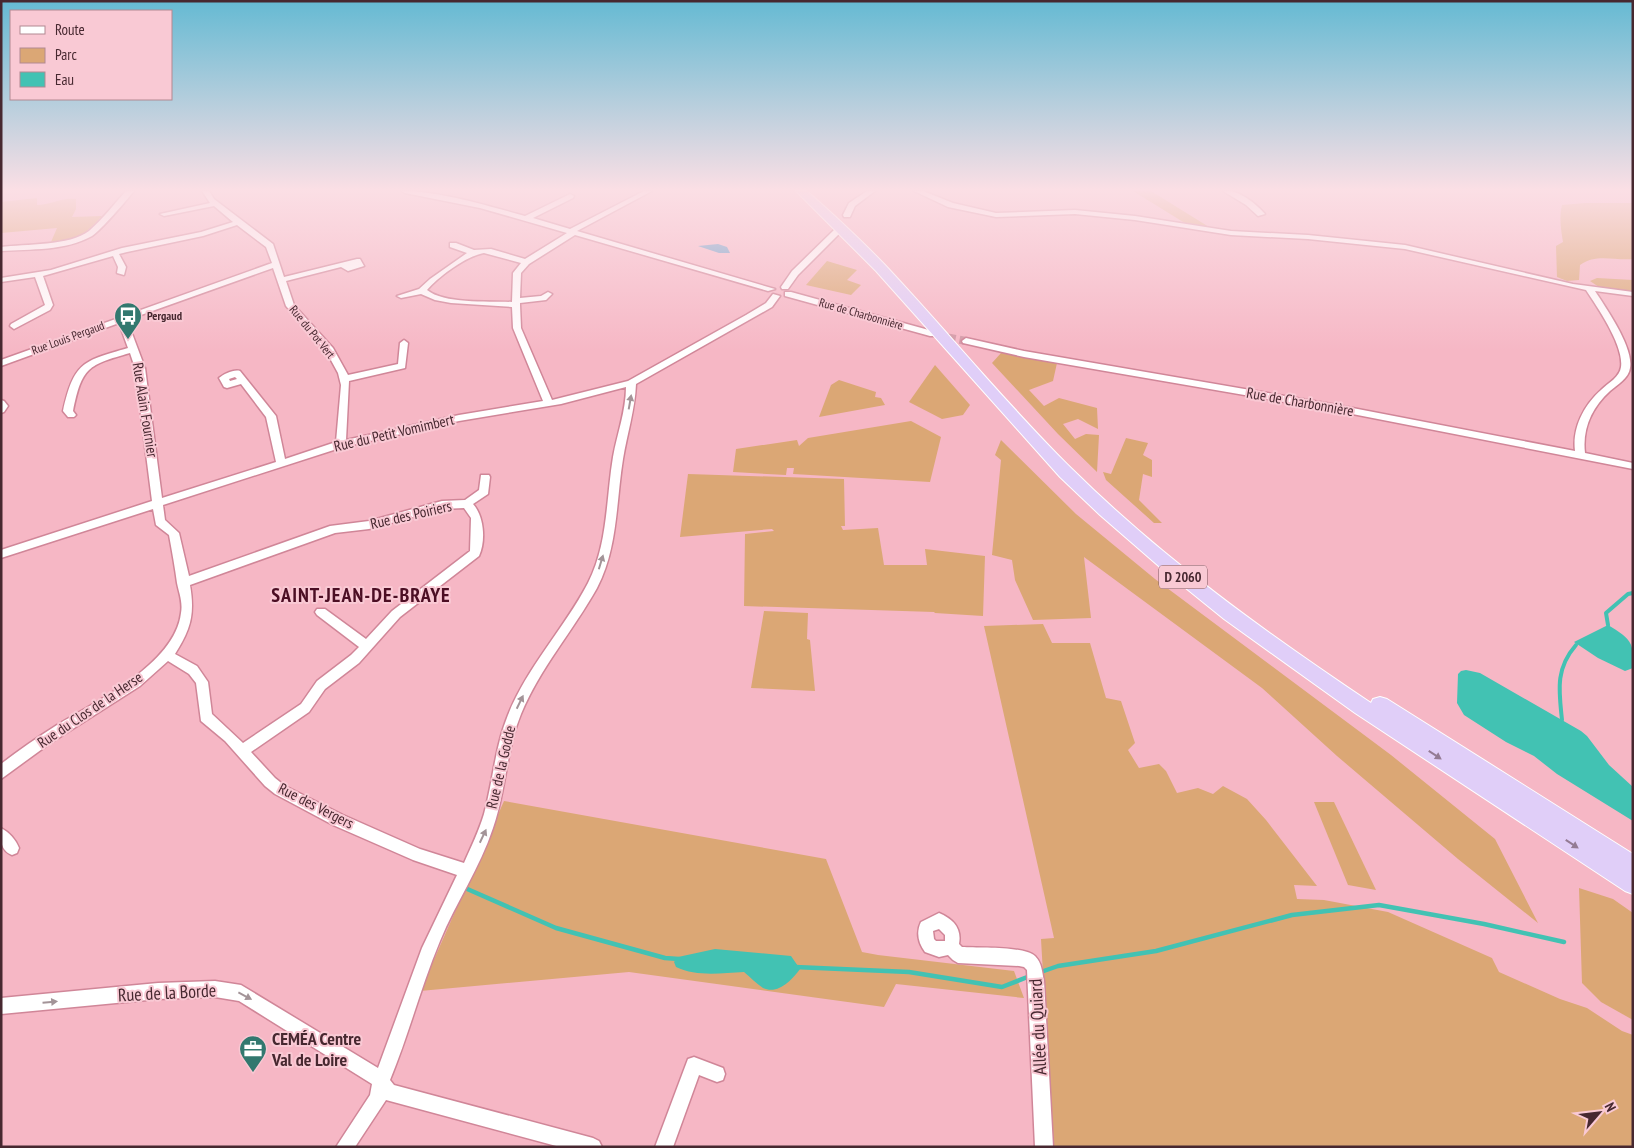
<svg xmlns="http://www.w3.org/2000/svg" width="1634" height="1148" font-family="'PT Sans Narrow',sans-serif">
<rect width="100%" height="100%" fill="#f6b7c5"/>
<g fill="#dba775">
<path d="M1133,191H1151L1209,227L1188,225Z"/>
<path d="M37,198V205C50,205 62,197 76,199V209L72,217L102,216C83,237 79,238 51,242L57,228L1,233V202Z"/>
<path d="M1585,203H1633V259C1615,261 1596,253 1580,265L1579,280L1567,281L1557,277L1556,246L1563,242C1561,230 1559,218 1562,205Z"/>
<path d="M827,261L857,270L847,280L861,285L851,295L806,285Z"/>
<path d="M1597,278L1633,280V291L1599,287L1590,281Z"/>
<path d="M1001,353L1057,363L1053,381L1029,390L1044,406L1059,398L1097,408L1098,429L1078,419L1063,424L1075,439L1086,434L1099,435L1097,472L1058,434L992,363Z"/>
<path d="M935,365L970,405L963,415L942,419L909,402Z"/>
<path d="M839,380L876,392L875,397L881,398L885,405L819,417L831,385Z"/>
<path d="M911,421L941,437L930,482L793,474L794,468H787L786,475L733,472L736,449L797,440L799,446L808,438Z"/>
<path d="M1126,438L1148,443L1143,455L1152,460V477L1143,474L1139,500L1162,523H1154L1106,480L1103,472L1111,474Z"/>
<path d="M1001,440L1076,514L1155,579L1391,755L1495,839L1538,923L1458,859L1337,756L1262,688L1084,557L1091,618L1033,620L1015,580L1012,560L992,555L1001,460L995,455Z"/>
<path d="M688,474L844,479L845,526H841L843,530L878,528L884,565H927L925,549L985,556L983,616L935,613L934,612L744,606L745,534L774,531L772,529L680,537Z"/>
<path d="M764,611L808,613L807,639L810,640L815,691L751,688Z"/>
<path d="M1043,624L1052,643H1090L1106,698L1121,701L1135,743L1128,750L1139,768L1159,764L1166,771L1177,793L1198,788L1213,794L1223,786L1247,799L1266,820L1317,886L1294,885L1297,899L1324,900L1388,912L1492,958L1499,972L1560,999L1587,1008L1622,1031L1633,1035V1147H1053L1041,939L1054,938L984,626Z"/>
<path d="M504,801L826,859L862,952L878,955L1014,971L1024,998L896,984L884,1007L629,972L420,991Z"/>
<path d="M1314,802H1334L1376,890L1348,885Z"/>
<path d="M1579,888L1613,899L1633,913V1020L1601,1002L1582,983Z"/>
</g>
<g fill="#42c2b3">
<path d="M1608,625C1631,639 1634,642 1633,668L1625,671L1598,658L1574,642Z"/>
<path d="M1466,670L1480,673L1581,731L1587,736L1609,765L1633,787V821L1557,774L1534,756L1506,742L1464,715L1457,703L1458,674L1461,671Z"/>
<path d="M715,949L791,956L800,969C792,980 778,995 763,988C757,984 750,977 744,972C721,973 697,977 676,967L674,962L678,957Z"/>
</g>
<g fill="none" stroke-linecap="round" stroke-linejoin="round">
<g stroke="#42c2b3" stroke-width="4">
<path d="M1608,625L1606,613L1628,594L1633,593"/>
<path d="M1562,720C1559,691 1555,669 1576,645"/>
</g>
<g stroke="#42c2b3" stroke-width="4.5">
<path d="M465,888L556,928L665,958L679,959"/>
<path d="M795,967L909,972L1002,987L1030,976"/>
<path d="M1038,973L1058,966L1156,951L1292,915L1379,905L1484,924L1564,942"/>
</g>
</g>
<path fill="#5d98c7" d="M718,244L727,247L730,253H719L698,246Z"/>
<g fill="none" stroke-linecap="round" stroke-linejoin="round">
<path stroke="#d39aa7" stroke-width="8" stroke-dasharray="8 4" stroke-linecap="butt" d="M936,335L966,341"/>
<g stroke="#d08698" stroke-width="3">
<g id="minor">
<path d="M126,191H134C125,202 102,229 92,236C66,251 30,249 1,251V247C25,244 70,246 89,231C103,219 114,204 126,191Z"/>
<path d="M202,191H209L214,199L273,244L284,277L357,259H360L364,266L348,271L341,267L286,281L294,305L333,348L348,375L398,364L400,343L404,340L408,343L405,368L349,381L346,440L459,415L543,401L513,328L512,307L451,303L435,300L421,294L401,298L397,296L419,289L430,279L467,253L450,247V243H456L474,250L491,249L525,259L567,233L480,208L405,193L402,191C440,191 488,206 525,216L570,194L574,196L573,198L533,218L570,229L644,191H652L577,231L775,289L768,291L575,235L529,264L521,273L520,298L541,296L548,292L552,294L546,300L520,303V305L521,328L552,400L628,381L746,315L766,303L773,294L780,296L772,307L636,384C635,410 627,434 623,459C616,502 618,548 597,588C573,631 540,668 521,714C506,750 506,791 493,828C480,868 456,902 440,941C421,986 409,1034 390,1080L394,1085L593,1138L599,1141L602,1147H560L386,1100L355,1147H336L370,1095L372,1084L239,1001L215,997L158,999L1,1014V998L158,983L215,981L241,985L378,1068L422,948L457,875L413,860L333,825L275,794L265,786L225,741L201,721L196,683L189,674L168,661L140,686L49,744L1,779V764C19,750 38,737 57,725C97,701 175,664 181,613C183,602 179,593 177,583C175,568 172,551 169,535L156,525L153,509L1,558V550L152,501L135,368L130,353C88,365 82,367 73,411L76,415L74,417H68L63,411C74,362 83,361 128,348L119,323L1,366V360L272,263L266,247L237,225L203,236L127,252L119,254L126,267L124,275L117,273L118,267L113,256L43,276L53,305L50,310L14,329L10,326L11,324L45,305L35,277L1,282V278L51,270L122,248L201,232L233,222L214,206L164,216L160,214L210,203ZM484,253L521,263L513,273L512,302C489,301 444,304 427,290C438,277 466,256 484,253ZM273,268L286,306L326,351L338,373L341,385L336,442L285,459L276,416L240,371C234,369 224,374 219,378L224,387L227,388L241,384L266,417L276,462L162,498L145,368L127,320ZM235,377L237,379L230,381L229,379ZM626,387C626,411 617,434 613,457C606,499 608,544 588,583C564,629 527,667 508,715C495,747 493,781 484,814C479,831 471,847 464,863L420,849L343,815L285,786L275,778L251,752L309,712L325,689L359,663L400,617L479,556C486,541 484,516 473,504L488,494L490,477L489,475H481L479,490L465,500L442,501L369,521L330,526L189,576L179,533L165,520L163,505L343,447L459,421L561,404ZM464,508L471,518L470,551L392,611L366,639L325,609H317L315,612L317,615L359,647L351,655L317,681L301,704L243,743L212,714L208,682L197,666L175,654C191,629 195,614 190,585L335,533L369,529L442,509Z"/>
<path d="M867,191H875L855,206L850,217H844L843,215L849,203Z"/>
<path d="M914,191H923L953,203L996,213L1075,210L1135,216L1231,231L1308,235L1405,245L1573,284L1633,292V296L1595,291C1606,308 1634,348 1630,368C1629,378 1617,385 1610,391C1592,407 1582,429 1585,453L1633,463V469L1337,411L1024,357L963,343L962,341L966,338L1024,351L1337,405L1575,451C1572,428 1584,405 1601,390C1608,383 1620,377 1621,367C1624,346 1598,308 1586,290L1405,249L1308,239L1231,235L1135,220L1075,214L996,217L948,207Z"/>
<path d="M1223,191C1238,189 1255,203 1265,214L1258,216L1246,205Z"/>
<path d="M835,229L842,231L798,275L788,289H782L781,287L792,271Z"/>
<path d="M785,292H791L936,332L937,334L936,336H930L785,296Z"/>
<path d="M1,400L4,401L8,406L4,412L1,413Z"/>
<path d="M1,828C9,832 16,840 19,848L17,853L12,855C0,850 1,840 1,828Z"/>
<path d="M939,913C953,919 962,928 959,944L962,947C978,948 1024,946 1035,956C1042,963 1042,972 1044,981L1053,1147H1035L1027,970L1024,967L1019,966L958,963L953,960L948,955L939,957L925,952C918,943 916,932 921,922ZM939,929L945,935V941H936L934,939L933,931Z"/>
<path d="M694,1057L723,1068L725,1074L723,1080L717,1082L699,1075L673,1147H655L688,1059Z"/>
</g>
</g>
<g stroke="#fff" stroke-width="2">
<path id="highway" d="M796,191H807C834,215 860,239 885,265C948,332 1006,404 1072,469C1162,558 1266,633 1371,703L1373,699L1380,697L1387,699L1633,854V894L1625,891L1355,713L1224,619L1161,568L1100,515L1060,477L876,271Z"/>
</g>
<use href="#minor" fill="#fff" fill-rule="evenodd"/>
<use href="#highway" fill="#e0cef8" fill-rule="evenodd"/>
</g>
<defs><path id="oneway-solid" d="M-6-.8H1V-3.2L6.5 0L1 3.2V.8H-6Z" transform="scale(1.25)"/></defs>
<g fill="#a39498">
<use href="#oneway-solid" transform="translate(630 402) rotate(-80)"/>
<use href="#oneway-solid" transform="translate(601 562) rotate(-73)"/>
<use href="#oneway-solid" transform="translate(520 702) rotate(-64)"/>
<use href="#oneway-solid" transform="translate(483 836) rotate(-65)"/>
<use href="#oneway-solid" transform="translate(245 996) rotate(28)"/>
<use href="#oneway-solid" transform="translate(50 1002) rotate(-5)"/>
</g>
<g fill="#947b94">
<use href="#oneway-solid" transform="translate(1435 755) rotate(33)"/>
<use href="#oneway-solid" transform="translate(1572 844) rotate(33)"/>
</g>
<linearGradient id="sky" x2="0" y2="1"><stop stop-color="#65bad3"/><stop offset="0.54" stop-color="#fbdfe5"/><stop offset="1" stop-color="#fbdfe5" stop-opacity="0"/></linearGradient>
<rect width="1634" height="351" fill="url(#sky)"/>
<defs>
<g id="bus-pin" transform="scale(1.4375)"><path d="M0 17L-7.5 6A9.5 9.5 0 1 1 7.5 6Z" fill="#32786f" stroke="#f9c9d4"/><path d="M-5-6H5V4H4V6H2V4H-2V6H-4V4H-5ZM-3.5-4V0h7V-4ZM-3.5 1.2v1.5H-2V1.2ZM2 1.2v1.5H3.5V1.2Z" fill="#fff"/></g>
<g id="office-pin" transform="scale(1.4375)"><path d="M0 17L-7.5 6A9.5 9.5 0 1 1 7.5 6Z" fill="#32786f" stroke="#f9c9d4"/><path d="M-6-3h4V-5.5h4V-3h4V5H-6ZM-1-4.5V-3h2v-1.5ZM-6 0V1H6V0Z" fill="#fff"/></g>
</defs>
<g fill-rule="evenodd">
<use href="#bus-pin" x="128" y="316"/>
<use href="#office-pin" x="253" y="1049"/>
</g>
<g text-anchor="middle" stroke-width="4" stroke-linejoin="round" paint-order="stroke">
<g font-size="12" fill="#472830" stroke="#f9c9d4">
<text transform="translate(861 314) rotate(16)" y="4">Rue de Charbonnière</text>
<text transform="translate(312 332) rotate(51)" y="4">Rue du Pot Vert</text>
<text transform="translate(68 338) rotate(-20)" y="4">Rue Louis Pergaud</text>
</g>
<g font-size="12" font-weight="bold" fill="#472830" stroke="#f9c9d4" text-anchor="start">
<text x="147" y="320">Pergaud</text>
</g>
<rect fill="#f9c9d4" stroke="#7c5861" stroke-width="1" x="1159" y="565.5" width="48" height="23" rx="4"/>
<g font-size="14" font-weight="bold" fill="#472830">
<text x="1183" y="582">D 2060</text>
</g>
<g font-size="15" fill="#472830" stroke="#f9c9d4">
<text transform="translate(1300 402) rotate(10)" y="5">Rue de Charbonnière</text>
<text transform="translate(145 410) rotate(81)" y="5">Rue Alain Fournier</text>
<text transform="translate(394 433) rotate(-13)" y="5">Rue du Petit Vomimbert</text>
<text transform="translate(411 515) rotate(-13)" y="5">Rue des Poiriers</text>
<text transform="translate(90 710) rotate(-34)" y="5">Rue du Clos de la Herse</text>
<text transform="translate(501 767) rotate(-77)" y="5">Rue de la Godde</text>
<text transform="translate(316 806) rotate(27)" y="5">Rue des Vergers</text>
</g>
<g font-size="18" fill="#472830" stroke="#f9c9d4">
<text transform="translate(167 993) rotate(-3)" y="6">Rue de la Borde</text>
<text transform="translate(1038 1027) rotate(-93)" y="6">Allée du Quiard</text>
</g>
<g font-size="18" font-weight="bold" fill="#472830" stroke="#f9c9d4" text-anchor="start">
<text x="272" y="1045">CEMÉA Centre<tspan x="272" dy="21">Val de Loire</tspan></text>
</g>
<g font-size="20" font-weight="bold" letter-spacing="1" fill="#4c0e24" stroke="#f9c9d4">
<text x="361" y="602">SAINT-JEAN-DE-BRAYE</text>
</g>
</g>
<rect width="1634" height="1148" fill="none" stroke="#472830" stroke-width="5"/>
<rect x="10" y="10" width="162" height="90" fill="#f9c9d4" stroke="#b28992"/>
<rect x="20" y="26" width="25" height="8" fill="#ffffff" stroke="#b28992"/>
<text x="55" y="35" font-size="15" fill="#472830">Route</text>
<rect x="20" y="48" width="25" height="15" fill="#dba775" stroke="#b28992"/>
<text x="55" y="60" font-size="15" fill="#472830">Parc</text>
<rect x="20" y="72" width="25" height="15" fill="#42c2b3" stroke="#b28992"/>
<text x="55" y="85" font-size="15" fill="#472830">Eau</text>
<g transform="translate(1599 1113) rotate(62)" stroke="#f9c9d4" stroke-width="4" paint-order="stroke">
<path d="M0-4L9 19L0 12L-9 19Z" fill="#472830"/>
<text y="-8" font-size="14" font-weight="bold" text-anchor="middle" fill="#472830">N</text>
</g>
</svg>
